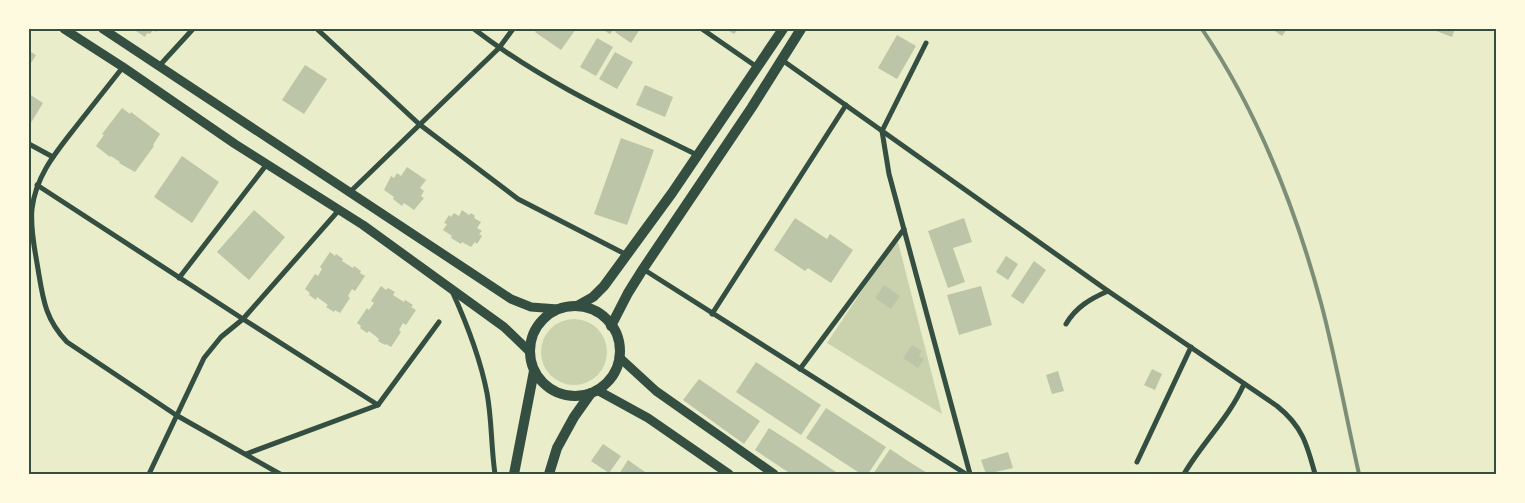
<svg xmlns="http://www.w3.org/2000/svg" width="1525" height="503" font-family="Cabin,sans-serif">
<rect width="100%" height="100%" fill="#e9edc9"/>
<g fill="#cad2ad">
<path d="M897,238L942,414L827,343Z"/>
<circle cx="574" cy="352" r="33"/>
</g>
<g fill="#bcc5a7">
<path d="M133,29H158L156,32L153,30L150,34L147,33L145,37Z"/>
<path d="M537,29H576L561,50L535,32Z"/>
<path d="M602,29H614L610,34Z"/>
<path d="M617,29H640L631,43L615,32Z"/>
<path d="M726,29H738L734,34Z"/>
<path d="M1272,29H1287L1282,36Z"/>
<path d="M1431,29H1455L1452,37Z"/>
<path d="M897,35L916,46L897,79L878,68Z"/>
<path d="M597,38L613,47L596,76L580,67Z"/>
<path d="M29,51L36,55L29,66Z"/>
<path d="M615,52L633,62L617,89L599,79Z"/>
<path d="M305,65L327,79L304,114L282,100Z"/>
<path d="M645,85L673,97L665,117L636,105Z"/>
<path d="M29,94L43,103L29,126Z"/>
<path d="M122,108L130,114L131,112L160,134L153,145L154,146L135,172L119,163L120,162L111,156L110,157L96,146L104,135L102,134Z"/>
<path d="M621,138L654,150L627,225L594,214Z"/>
<path d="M182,156L219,182L192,223L154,197Z"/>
<path d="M407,167L426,180L420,188L424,191L421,196L424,198L414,210L404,203L402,206L393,199L394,197L384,190L391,176L394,178L397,173L401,176Z"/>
<path d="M254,210L285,237L249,280L217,252Z"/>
<path d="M462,210L469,215L471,213L475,216L474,218L481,222L477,228L482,231L479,234L482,236L477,244L475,242L471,247L462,242L461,244L451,238L452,236L443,230L447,224L444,223L449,215L451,217L454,213L459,216Z"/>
<path d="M795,218L827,239L830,234L853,250L831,283L808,268L805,271L774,250Z"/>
<path d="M964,218L972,242L953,248L965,282L948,288L928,231Z"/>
<path d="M330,252L335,256L336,254L343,259L342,261L353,268L354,266L361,271L360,273L365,276L355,291L352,289L348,296L350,298L340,313L335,310L334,312L326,307L328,305L317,297L316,300L309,295L310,293L305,289L315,274L318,276L322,269L320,267Z"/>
<path d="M1006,256L1018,264L1008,280L996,272Z"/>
<path d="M1034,261L1046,270L1023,304L1011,296Z"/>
<path d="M884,285L900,296L891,309L875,298Z"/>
<path d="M381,286L386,290L388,288L395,292L393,295L404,302L405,300L413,305L411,307L416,310L406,325L403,323L399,330L401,332L391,347L386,344L385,345L378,341L379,339L369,331L367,333L360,328L361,326L357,323L367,308L369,310L374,303L371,301Z"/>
<path d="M981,286L992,325L959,335L947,295Z"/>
<path d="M912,345L922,351L919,356L924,359L918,368L903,358Z"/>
<path d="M756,362L821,405L801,435L736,392Z"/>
<path d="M1152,369L1162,374L1155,390L1144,385Z"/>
<path d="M1058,371L1064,391L1052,394L1046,375Z"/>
<path d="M699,379L760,421L744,444L683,400Z"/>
<path d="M826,408L886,447L868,474H861L806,438Z"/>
<path d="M769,428L800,448L839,474H791L755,450Z"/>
<path d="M603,444L621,456L609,473L591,461Z"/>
<path d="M890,449L911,463L929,474H873Z"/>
<path d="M1008,452L1013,468L986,474L981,460Z"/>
<path d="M628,460L645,472L644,474H619Z"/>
</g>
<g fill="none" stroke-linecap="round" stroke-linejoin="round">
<g stroke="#344e41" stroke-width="5">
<path d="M317,29L419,124L518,199L627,255"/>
<path d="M474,29C543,82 620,117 697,155"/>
<path d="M702,29L757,67"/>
<path d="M926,43L882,131L889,174L970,474"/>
<path d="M782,60L1108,291L1277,406C1302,426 1307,444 1315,474"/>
<path d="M160,65L193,29"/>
<path d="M123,67C108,86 93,105 78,124C58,150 36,174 32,209C30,229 35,250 38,269C43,299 45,319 67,342L176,415L280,474"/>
<path d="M29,144L53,157"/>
<path d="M37,185L243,319L378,405L439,322"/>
<path d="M350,192L499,48L513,29"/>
<path d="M643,269L966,474"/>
<path d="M179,278L267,164"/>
<path d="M452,291C467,324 480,357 487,393C492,420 491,447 495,474"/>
<path d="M712,314L846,105"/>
<path d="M1066,324C1076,307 1090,299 1108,291"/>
<path d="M800,369L904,229"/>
<path d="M246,454L378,405"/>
<path d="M1137,462L1191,347"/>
<path d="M149,474L204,358L221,337L243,319L339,210"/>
<path d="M1184,474C1202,443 1229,418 1244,384"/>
</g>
<g stroke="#344e41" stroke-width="9">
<path d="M64,29L123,67L235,144L363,225L504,327L530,352"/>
<path d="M103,29L511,299L531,307L558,309"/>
<path d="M619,357L656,391L774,474"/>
<path d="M597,390L648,418L729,474"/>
</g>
<g stroke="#344e41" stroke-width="10">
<path d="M577,306L593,297L604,286L672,193L783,29"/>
<circle cx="575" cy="351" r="45"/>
<path d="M611,326L628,293L643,269L752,107L801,29"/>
<path d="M514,474L534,371"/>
<path d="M549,474L557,448L574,417L591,393"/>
</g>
<path stroke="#7c8e77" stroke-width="4" d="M1202,29C1258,112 1295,207 1321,303C1336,359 1346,417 1359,474"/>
</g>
<rect width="1525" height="503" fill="none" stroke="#fefae0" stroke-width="60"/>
<rect x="30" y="30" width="1465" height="443" fill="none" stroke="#344e41" stroke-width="2"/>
</svg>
